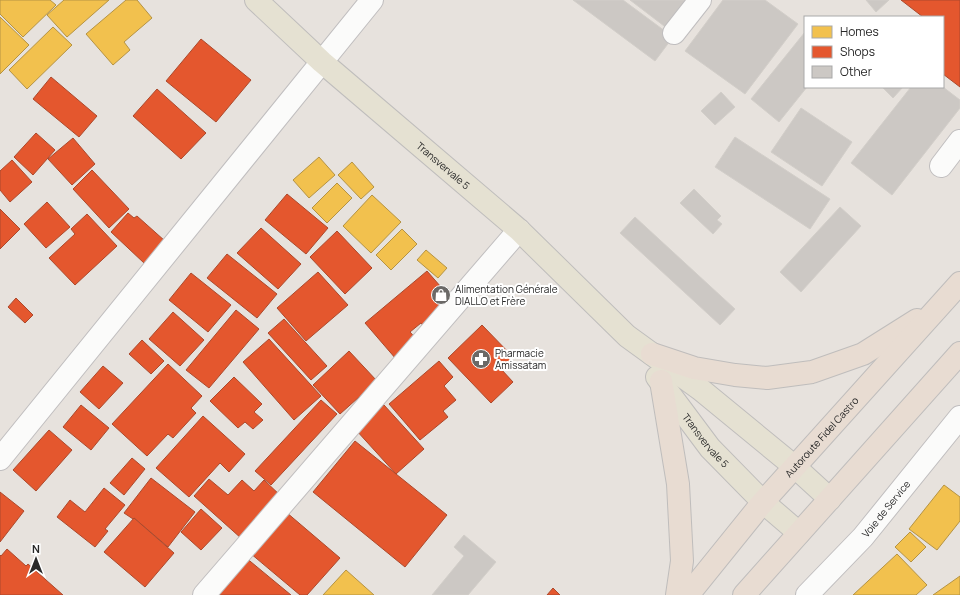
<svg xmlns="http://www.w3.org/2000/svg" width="960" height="595" font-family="Manrope,sans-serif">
<rect width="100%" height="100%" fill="#e7e2dd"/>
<g fill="#f2c14e" stroke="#b59343">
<path d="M0,0H50L56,5L23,37L0,14Z"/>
<path d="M64,0H109L67,37L47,15Z"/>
<path d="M126,0H137L152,18L124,42L130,50L113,65L86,34Z"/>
<path d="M0,17L29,45L0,74Z"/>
<path d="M53,27L72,45L27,89L9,70Z"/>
<path d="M319,157L335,175L309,198L293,180Z"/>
<path d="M352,162L374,187L361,199L338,175Z"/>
<path d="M337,183L352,198L327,223L312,208Z"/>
<path d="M372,195L401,222L371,253L343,226Z"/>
<path d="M402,229L417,244L391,270L376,255Z"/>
<path d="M426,250L447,268L438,278L417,260Z"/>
<path d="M944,485L960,497V521L937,550L909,529Z"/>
<path d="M910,532L926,547L911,562L895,547Z"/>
<path d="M897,554L927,585L916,595H853Z"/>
<path d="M346,570L374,595H323Z"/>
<path d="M960,576V595H933Z"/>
</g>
<g fill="#e4572e" stroke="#ac492c">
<path d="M901,0H960V87L943,74V17H923Z"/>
<path d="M201,39L251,80L216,122L166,81Z"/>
<path d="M51,77L97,116L79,137L33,99Z"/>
<path d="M157,89L206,133L181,159L133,116Z"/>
<path d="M36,133L55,150L33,175L14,157Z"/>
<path d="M73,138L95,164L72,185L48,159Z"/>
<path d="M12,160L32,182L10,202L0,190V171Z"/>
<path d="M92,170L129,209L109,228L73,189Z"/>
<path d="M287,194L328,228L306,254L265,220Z"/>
<path d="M47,202L70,227L46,248L24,224Z"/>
<path d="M0,209L20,229L0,249Z"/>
<path d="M128,213L134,218L137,216L165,241L144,263L111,232Z"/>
<path d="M87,214L117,246L75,285L49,258L75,234L71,229Z"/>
<path d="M261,228L301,264L278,289L237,253Z"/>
<path d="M337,231L372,268L345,294L310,257Z"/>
<path d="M227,254L277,294L257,318L207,278Z"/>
<path d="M427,271L455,303L425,328L421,323L410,332L418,341L396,359L365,323Z"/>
<path d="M318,272L348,305L306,341L277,308Z"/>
<path d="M191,273L231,305L208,332L169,300Z"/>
<path d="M16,298L33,315L25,323L8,307Z"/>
<path d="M236,310L259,329L209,388L186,370Z"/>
<path d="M173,312L204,340L180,366L149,339Z"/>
<path d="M284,319L327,366L311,380L268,333Z"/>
<path d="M482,325L513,357L501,369L513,382L491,403L448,358Z"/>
<path d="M269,339L321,396L294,420L243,362Z"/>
<path d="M142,340L164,361L151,374L129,354Z"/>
<path d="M349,351L377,381L340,414L313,385Z"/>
<path d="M439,361L453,377L444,386L456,400L443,411L448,417L420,440L389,404Z"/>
<path d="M168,364L202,396L191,408L196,413L173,438L168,434L147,456L112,424Z"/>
<path d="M103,366L123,383L99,409L80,392Z"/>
<path d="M234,377L262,404L254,412L263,420L253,429L245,422L238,428L210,401Z"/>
<path d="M321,400L337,414L271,485L255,471Z"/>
<path d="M81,405L109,428L91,450L63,427Z"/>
<path d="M384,405L424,449L396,474L356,430Z"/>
<path d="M203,416L245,454L229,472L220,463L189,497L156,468Z"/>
<path d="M49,430L72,450L36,491L13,470Z"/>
<path d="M355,441L447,515L405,567L313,492Z"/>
<path d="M132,458L145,469L124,495L110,483Z"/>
<path d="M151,478L195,512L168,547L134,518L133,519L124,513Z"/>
<path d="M209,479L228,495L242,480L254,491L264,480L282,497L242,539L194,496Z"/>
<path d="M104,488L125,505L105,529L108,531L95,547L57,517L70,500L85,512Z"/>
<path d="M0,492L24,511L0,542Z"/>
<path d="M201,509L222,528L201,550L181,532Z"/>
<path d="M286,512L340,558L307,595H300L250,553Z"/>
<path d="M134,518L174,553L145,587L104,552Z"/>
<path d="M7,549L26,566L28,564L63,595H0V555L1,556Z"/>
<path d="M245,557L291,595H214Z"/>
<path d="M553,588L560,595H547Z"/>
</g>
<g fill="#ccc8c4" stroke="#d2cec9">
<path d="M573,0H623L673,37L655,61Z"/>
<path d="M630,0H689L668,29Z"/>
<path d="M723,0H765L798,24L745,94L685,51Z"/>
<path d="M866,0H889L876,12Z"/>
<path d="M805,32V87H807L779,122L751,99Z"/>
<path d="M882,87H903L893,98Z"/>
<path d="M911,87H943L960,100V108L892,195L851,163Z"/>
<path d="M721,92L735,107L715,125L701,111Z"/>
<path d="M801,108L852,142L822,186L771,152Z"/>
<path d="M735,137L830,199L810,229L715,167Z"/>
<path d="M694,189L721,216L717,220L722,224L713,234L680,203Z"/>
<path d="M840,207L861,226L801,292L780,272Z"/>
<path d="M635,217L735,309L720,325L620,233Z"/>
<path d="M464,535L496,562L468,595H432L464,556L454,547Z"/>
</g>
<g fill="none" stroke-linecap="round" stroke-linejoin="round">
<g stroke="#c0bebf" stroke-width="24">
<g id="minor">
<path d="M674,33L700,0"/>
<path d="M941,166L960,141"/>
<path d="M0,459L372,0"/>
<path d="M204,595L519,230"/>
<path id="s1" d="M807,595L863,537L960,417"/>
</g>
</g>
<g stroke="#bfbdbc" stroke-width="24">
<g id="major">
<path id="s2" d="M256,0L322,62L519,230L627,336L700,389L795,467L830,499"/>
<path id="s3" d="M657,377L710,448L763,502L799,533"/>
</g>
</g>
<g stroke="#bfbdbc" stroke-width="24">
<g id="highway">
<path d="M652,354L694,368L735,375L767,378L812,372L863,354L917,320"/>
<path d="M661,381L678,484L682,561L677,595"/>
<path id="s4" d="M688,595L763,502L960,283"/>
<path d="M744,595L960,353"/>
</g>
</g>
<use href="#minor" stroke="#fbfbfa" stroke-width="22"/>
<use href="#major" stroke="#e5e1d2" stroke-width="22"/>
<use href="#highway" stroke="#e8dcd2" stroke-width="22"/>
</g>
<defs>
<g id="shop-disc" transform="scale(1)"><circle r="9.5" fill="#6b6967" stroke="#fff"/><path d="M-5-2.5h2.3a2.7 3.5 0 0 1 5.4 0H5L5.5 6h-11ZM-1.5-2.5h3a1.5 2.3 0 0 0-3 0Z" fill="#fff"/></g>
<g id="pharmacy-disc" transform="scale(1)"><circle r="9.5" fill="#6b6967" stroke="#fff"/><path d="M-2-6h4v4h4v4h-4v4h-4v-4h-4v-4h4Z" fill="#fff"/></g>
</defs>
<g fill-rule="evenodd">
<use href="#shop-disc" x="441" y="295"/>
<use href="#pharmacy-disc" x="481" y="359"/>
</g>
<g text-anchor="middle" stroke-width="4" stroke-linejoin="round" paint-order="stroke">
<g font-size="10" fill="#282828" stroke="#fff">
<text dy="4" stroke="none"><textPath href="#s2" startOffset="250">Transvervale 5</textPath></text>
<text dy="4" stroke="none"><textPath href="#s4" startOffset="207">Autoroute Fidel Castro</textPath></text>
<text dy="4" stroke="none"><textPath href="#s3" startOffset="80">Transvervale 5</textPath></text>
<text dy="4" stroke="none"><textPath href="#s1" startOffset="117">Voie de Service</textPath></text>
</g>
<g font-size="10" fill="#282828" stroke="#fff" text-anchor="start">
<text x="455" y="293">Alimentation Générale<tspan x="455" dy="12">DIALLO et Frère</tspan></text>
<text x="495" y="357">Pharmacie<tspan x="495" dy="12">Amissatam</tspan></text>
</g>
</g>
<rect x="804" y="16" width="140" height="72" fill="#ffffff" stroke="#a9a9a9"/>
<rect x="812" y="26" width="20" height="12" fill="#f2c14e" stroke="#a9a9a9"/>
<text x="840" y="36" font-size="12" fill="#282828">Homes</text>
<rect x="812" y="46" width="20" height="12" fill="#e4572e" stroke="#a9a9a9"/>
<text x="840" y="56" font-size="12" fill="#282828">Shops</text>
<rect x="812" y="66" width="20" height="12" fill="#ccc8c4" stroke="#a9a9a9"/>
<text x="840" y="76" font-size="12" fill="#282828">Other</text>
<g transform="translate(36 559)" stroke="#ffffff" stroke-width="3" paint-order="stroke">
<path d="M0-3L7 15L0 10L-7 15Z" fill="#282828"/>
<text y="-6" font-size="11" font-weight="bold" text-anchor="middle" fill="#282828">N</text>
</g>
</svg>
